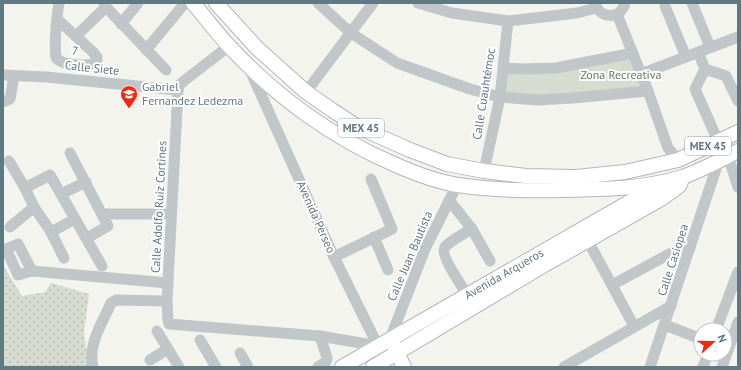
<svg xmlns="http://www.w3.org/2000/svg" width="741" height="370" font-family="'PT Sans',sans-serif">
<defs>
<pattern id="grass-dots" width="8" height="8" patternUnits="userSpaceOnUse"><rect width="8" height="8" fill="#d6dcd0"/><path d="M2 2h.1M6 6h.1" fill="none" stroke="#b1b7ae" stroke-width="1.8" stroke-linecap="round"/></pattern>
</defs>
<rect width="100%" height="100%" fill="#f4f4ef"/>
<path fill="url(#grass-dots)" d="M3,265L22,296L45,292L51,283L89,294L84,333L89,367H3Z"/>
<path fill="#d6dcd0" d="M633,53L648,91L500,97L504,68L523,69Z"/>
<g fill="none" stroke-linecap="round" stroke-linejoin="round">
<g stroke="#b2b8ba" stroke-width="16">
<g id="major">
<path d="M193,3C205,17 216,32 229,46C275,96 334,139 396,165C414,173 439,182 458,185C492,190 528,191 563,190C602,189 645,189 682,177C701,171 720,160 738,151"/>
<path d="M216,3L257,48L306,92L332,110L358,127L410,150L447,164L484,171L526,176L576,177L625,172L678,160L738,132"/>
<path d="M393,344L404,367"/>
<path d="M342,367L659,185"/>
<path d="M373,367L546,264L661,199L679,186L683,177"/>
</g>
</g>
<g stroke="#c1c6c8" stroke-width="11">
<path d="M104,3L106,7L166,70"/>
<path d="M318,3L351,33L397,63L470,89L500,97L538,100L573,98L648,91"/>
<path d="M418,3L452,13L508,21L577,13L596,8"/>
<path d="M595,3C599,19 621,20 625,3"/>
<path d="M692,3L710,47"/>
<path d="M665,6L686,57"/>
<path d="M617,14L648,91L668,148L678,160"/>
<path d="M57,19L93,52L97,57V61C92,67 69,65 62,62C60,61 58,60 56,58C54,39 56,22 59,3"/>
<path d="M121,24L138,3"/>
<path d="M76,36L106,7"/>
<path d="M229,46L180,84L178,90L167,301L168,320L169,324L320,336L378,346"/>
<path d="M146,50L185,3"/>
<path d="M698,52L705,69L726,76L738,101"/>
<path d="M249,68L334,257L378,346"/>
<path d="M504,68L523,69L556,68L633,53"/>
<path d="M705,69L695,89L718,141"/>
<path d="M641,74L738,37"/>
<path d="M3,75L46,77L178,90"/>
<path d="M306,92L373,3"/>
<path d="M3,102L10,99L14,76"/>
<path d="M70,153L108,226L87,238"/>
<path d="M728,156L738,187"/>
<path d="M9,161L25,188L34,207L51,232L64,258"/>
<path d="M484,171L500,97L508,21"/>
<path d="M25,188L50,175L102,266"/>
<path d="M61,194L86,182"/>
<path d="M449,200L472,229L490,261"/>
<path d="M102,214H171"/>
<path d="M10,227L34,207"/>
<path d="M51,232L75,219"/>
<path d="M374,237L388,270"/>
<path d="M588,241L634,326"/>
<path d="M18,244L32,271L18,275L6,249Z"/>
<path d="M334,257L392,229L371,179"/>
<path d="M32,271L168,283"/>
<path d="M612,285L684,246L690,248"/>
<path d="M467,295C462,286 439,254 445,247C449,242 466,232 472,229"/>
<path d="M665,325L701,339"/>
<path d="M716,330L738,272"/>
<path d="M157,331L179,367"/>
<path d="M390,339L425,249L457,185"/>
<path d="M200,340L216,367"/>
<path d="M240,353L248,367"/>
<path d="M150,360L168,349"/>
<path d="M93,367C87,345 103,322 111,303L116,300L167,301"/>
<path d="M318,367L326,362L327,358L320,336"/>
<path d="M564,367L671,306"/>
<path d="M650,367L719,160"/>
<path d="M703,367L708,354"/>
<path d="M722,367L738,322"/>
</g>
<use href="#major" stroke="#fff" stroke-width="14"/>
</g>
<defs>
<g id="school-pin" transform="scale(0.9)"><path d="M0 17L-7.5 6A9.5 9.5 0 1 1 7.5 6Z" fill="#f12913" stroke="#fff"/><path d="M0-5L7-2L0 1L-7-2ZM-4 1L0 2.5L4 1V4Q0 6-4 4Z" fill="#fff"/></g>
</defs>
<g fill-rule="evenodd">
<use href="#school-pin" x="129" y="94"/>
</g>
<g text-anchor="middle" stroke-width="4" stroke-linejoin="round" paint-order="stroke">
<g fill="#fff" stroke="#90a1a8" stroke-width="1">
<rect x="338" y="119" width="46" height="18" rx="3"/>
<rect x="685" y="137" width="46" height="18" rx="3"/>
</g>
<g font-size="11" font-weight="bold" fill="#617983">
<text x="361" y="132">MEX 45</text>
<text x="708" y="150">MEX 45</text>
</g>
<g font-size="12" fill="#617983" stroke="#fff">
<text transform="translate(75 51) rotate(5)" y="4">7</text>
<text transform="translate(92 68) rotate(6)" y="4">Calle Siete</text>
<text transform="translate(484 94) rotate(-81)" y="4">Calle Cuauhtémoc</text>
<text transform="translate(159 207) rotate(-87)" y="4">Calle Adolfo Ruiz Cortines</text>
<text transform="translate(316 217) rotate(66)" y="4">Avenida Perseo</text>
<text transform="translate(410 256) rotate(-67)" y="4">Calle Juan Bautista</text>
<text transform="translate(673 260) rotate(-72)" y="4">Calle Casiopea</text>
<text transform="translate(504 274) rotate(-30)" y="4">Avenida Arqueros</text>
</g>
<g font-size="12" fill="#697a60" stroke="#fff">
<text x="621" y="79">Zona Recreativa</text>
</g>
<g font-size="12" fill="#617983" stroke="#fff" text-anchor="start">
<text x="142" y="91">Gabriel<tspan x="142" dy="14">Fernandez Ledezma</tspan></text>
</g>
</g>
<rect width="741" height="370" fill="none" stroke="#617983" stroke-width="8"/>
<g transform="translate(713 342) rotate(69)"><circle r="19" fill="#ffffff" stroke="#c0c9cd"/>
<path d="M0-3L7 15L0 10L-7 15Z" fill="#f12913"/>
<text y="-6" font-size="11" font-weight="bold" text-anchor="middle" fill="#617983">N</text>
</g>
</svg>
